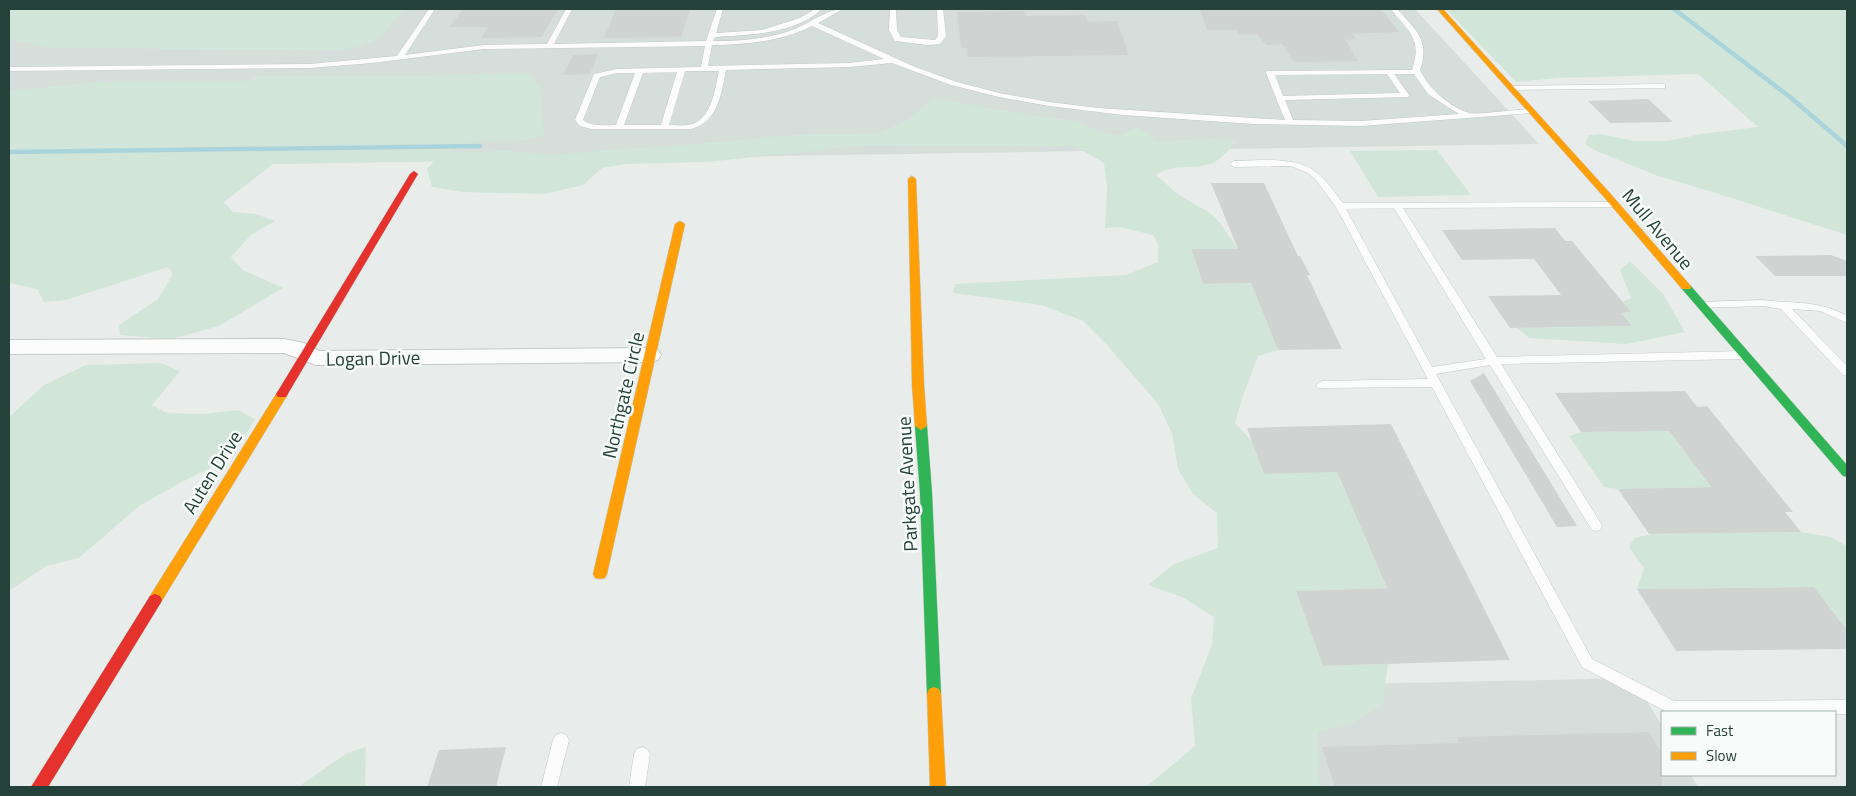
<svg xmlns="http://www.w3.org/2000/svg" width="1856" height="796" font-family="'Titillium Web',sans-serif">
<rect width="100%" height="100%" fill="#e8edeb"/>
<g fill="#d6dedb">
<path d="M9,9H1415L1539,144L9,168Z"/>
<path d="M1633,678L1662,726V775H1691L1698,787H1304L1272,686Z"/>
</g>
<g fill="#d1e6d8">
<path d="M9,9H404L380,38L363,45L342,50L54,48L9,39Z"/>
<path d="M1446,9H1847V235L1706,190L1658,176L1594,150L1585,144L1589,135L1601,134L1634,141H1668L1701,134L1758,127L1698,74L1558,78L1516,82Z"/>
<path d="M514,73L530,74L540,89L544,135C512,147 479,133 448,152L512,151L541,155L573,154L617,149L677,146L794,135L876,134L908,120L932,98L1034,116L1062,119L1080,123L1096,130L1120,136L1136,128L1141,129L1156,142L1212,138L1237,142C1230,148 1221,159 1213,163C1192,171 1177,162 1156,175L1179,195L1210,213L1220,223L1238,249L1191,250L1203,284L1251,283L1278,350L1258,356L1243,396L1235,423L1253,442L1337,472L1387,588L1296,591L1323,666L1388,664L1383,703L1351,724L1318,731V779L1321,787H1146L1195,746L1191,698L1212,645L1214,617L1182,597L1148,585L1174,564L1218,548L1217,513L1193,494L1178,469L1172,433L1158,404L1108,346L1083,321L1041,305L953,293L955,284L1126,275L1158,262V244L1153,235L1119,227L1105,228L1107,187L1104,163L1075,146L867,145L707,162L626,164L602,168L583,185L545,194L462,192L432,187L427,169L434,161L273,164L224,202L233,212L256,214L275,221L251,235L231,257L243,270L283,288L219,326L171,339L120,335L119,325L158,299L173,274L168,267L66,300L44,302L37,289L9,283V91L96,82L250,81L256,76H427Z"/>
<path d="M1437,150L1471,195L1378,197L1350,151Z"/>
<path d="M1630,261L1663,294L1685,332L1627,344L1529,338L1517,328L1631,326L1621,313L1630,312L1622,302L1631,298L1620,270Z"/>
<path d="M161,363L180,371L152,405L167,413L204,414L238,410L255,419L234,456L178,484L139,506L79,558L46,566L9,591V417L44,385L86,365Z"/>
<path d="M1669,431L1711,487L1618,489L1604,487L1569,436L1581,432Z"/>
<path d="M1801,532L1831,537L1847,546V630L1814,587L1637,589L1644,568L1629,547L1634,538L1652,534Z"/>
<path d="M366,747L365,787H298L347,753Z"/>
</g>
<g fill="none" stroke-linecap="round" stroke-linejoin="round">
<g stroke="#a9d4db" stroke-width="4.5">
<path d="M1674,9L1790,97L1847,146"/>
<path d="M9,152L480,146"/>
</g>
</g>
<g fill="#cfd4d2">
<path d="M463,9H558L542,37L481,38L488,27H450Z"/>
<path d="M616,9H690L681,37L604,38Z"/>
<path d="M1200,9H1381L1399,32L1352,34L1356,39L1346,40L1358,61L1294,62L1282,44L1267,45L1256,34H1239L1237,30H1207Z"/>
<path d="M1024,11L1025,16L1085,15L1088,22L1117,21L1129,55L968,57L967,48H961L957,12Z"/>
<path d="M598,54L590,74L563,75L573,55Z"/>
<path d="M1648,99L1673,122L1610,123L1588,101Z"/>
<path d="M1211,183H1264L1298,256H1300L1310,275H1307L1342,349L1278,350L1251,283L1203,284L1191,249H1238Z"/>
<path d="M1555,228L1565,241H1572L1631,312L1621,313L1632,326L1510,328L1488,296L1561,295L1534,259L1462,260L1442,230Z"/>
<path d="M1831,255L1847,261V276H1775L1755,256Z"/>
<path d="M1484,373L1577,526L1557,527L1470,381Z"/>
<path d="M1685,391L1697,407L1707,406L1793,512H1785L1801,532L1649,534L1618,489L1711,487L1669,431L1581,432L1555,393Z"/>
<path d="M1391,424L1510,660L1323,666L1296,591L1387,588L1337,472L1264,474L1247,428Z"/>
<path d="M1814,587L1847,630V649L1676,651L1637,589Z"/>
<path d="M1649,732L1662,754V787H1335L1322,747L1459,743L1457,737Z"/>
<path d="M506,747L496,787H427L439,750Z"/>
</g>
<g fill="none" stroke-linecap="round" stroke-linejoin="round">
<g stroke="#c5cac8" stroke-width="1">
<g id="lane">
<path d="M429,9H435L405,55L484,45L547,44L566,9H572L554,44L706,41L717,9H723L716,33L762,30L800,18L815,9H822C795,34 749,35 715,37L713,41C740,41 772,39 797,28C812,22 827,9 843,9L818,23L915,67L957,82L999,93L1049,102L1098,108L1285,120L1266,73L1267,71L1412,70C1423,39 1408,31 1391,9H1397C1416,30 1430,40 1420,70C1429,89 1448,106 1469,113C1477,115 1520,109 1531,109L1535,111L1531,113L1361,126L1253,124L1123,115L1049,106L999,97L951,85L892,63L849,67L726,70C721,95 718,122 691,129H592L580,126L575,120L594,74L617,69L701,67L705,46L484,49L372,63L310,68L9,71V67L310,64L397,56ZM812,26L884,59L849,63L708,66L712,45C745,45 783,41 812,26ZM685,71H719C715,88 712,121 689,125C683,126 675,125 669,125ZM677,72L661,125H624L643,73ZM617,73H635L616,125C605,125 592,127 583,120L600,77ZM1387,74L1400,93L1283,96L1275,75ZM1394,74H1414L1428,94L1459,114L1361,121L1293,120L1285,100L1408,97L1409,95Z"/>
<path d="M890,9H896L897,30L901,37L935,40L938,36L937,9H943L946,36L940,44L928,45L895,41L889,30Z"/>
<path d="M1662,84H1665V88L1511,90L1507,88L1511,86Z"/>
<path d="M1267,160C1311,161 1318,170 1343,203L1617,202L1619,204L1614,207L1403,208L1497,357L1743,351L1748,355L1743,359L1501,364L1600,522L1602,526L1600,530L1596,531L1592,530L1490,365L1436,374L1592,659L1674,701L1847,700V714L1667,712L1582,667L1432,387L1318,388L1316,385L1322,381L1428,379L1336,207L1316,180L1308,173L1291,166L1234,167L1230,164L1234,161ZM1394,208L1486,359L1432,367L1346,209Z"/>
<path d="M1763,300C1793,304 1820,300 1847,316V323L1820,311L1792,309L1847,366V376L1843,375L1781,309L1763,306L1700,308L1695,305L1700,302Z"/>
<path d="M561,733L566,735L569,740L557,787H541L553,740L556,735Z"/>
<path d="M642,747L647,749L650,754L645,787H629L634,754L637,749Z"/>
</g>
</g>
<g stroke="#c5cac8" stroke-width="2">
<path id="street" d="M284,339L304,343L319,351L650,348L658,350L661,355L658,360L650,362L316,365L284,353L9,354V340Z"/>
</g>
<g stroke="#c3cbc8" stroke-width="1">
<g id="fast">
<path d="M1686,284L1690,285L1847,465V477L1843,476L1682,289L1681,287L1682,285Z"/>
<path d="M921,422L927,426L932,493L941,694L939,699L934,701L929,699L927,694L920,493L915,426Z"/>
</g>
</g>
<g stroke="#c3cbc8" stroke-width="1">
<g id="slow">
<path d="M1437,9H1443L1609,192L1690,285L1691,287L1690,289H1682L1603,196Z"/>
<path d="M912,176L916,179L924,385L927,426L921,430L915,426L912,385L908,179Z"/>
<path d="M680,221L685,224L607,574L605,578L600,579L595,578L593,574L675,224Z"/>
<path d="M282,390L288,394L160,604L155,606L150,604L148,600L150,596L278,391Z"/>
<path d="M934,687L939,689L941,694L946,787H930L927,694L929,689Z"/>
</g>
</g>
<g stroke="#c3cbc8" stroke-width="1">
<g id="jam">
<path d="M414,171L418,174L286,397H278L276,394L278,391L410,174Z"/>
<path d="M155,594L160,596L162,600L160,604L48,787H31L150,596Z"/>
</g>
</g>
<use href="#lane" fill="#fcfcfc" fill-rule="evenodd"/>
<use href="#street" fill="#fcfcfc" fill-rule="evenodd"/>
<use href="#fast" fill="#30b455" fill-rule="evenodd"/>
<use href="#slow" fill="#ff9f0a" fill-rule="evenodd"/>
<use href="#jam" fill="#e5322d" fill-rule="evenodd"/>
</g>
<g text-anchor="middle" stroke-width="5" stroke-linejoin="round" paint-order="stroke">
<g font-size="19" fill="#24423a" stroke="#f7fbf9">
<text transform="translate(1658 229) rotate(50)" y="7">Mull Avenue</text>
<text transform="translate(373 358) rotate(-1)" y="7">Logan Drive</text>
<text transform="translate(623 395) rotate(-77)" y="7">Northgate Circle</text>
<text transform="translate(212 472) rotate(-58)" y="7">Auten Drive</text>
<text transform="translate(907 484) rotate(-93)" y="7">Parkgate Avenue</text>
</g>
</g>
<rect width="1856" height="796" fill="none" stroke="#24423a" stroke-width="20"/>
<rect x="1661" y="711" width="175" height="65" fill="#f7fbf9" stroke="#a3b1ad"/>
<rect x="1671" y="727" width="25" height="8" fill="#30b455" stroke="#a3b1ad"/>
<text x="1706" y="736" font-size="15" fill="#24423a">Fast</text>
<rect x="1671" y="752" width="25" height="8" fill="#ff9f0a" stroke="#a3b1ad"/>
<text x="1706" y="761" font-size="15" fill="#24423a">Slow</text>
</svg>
